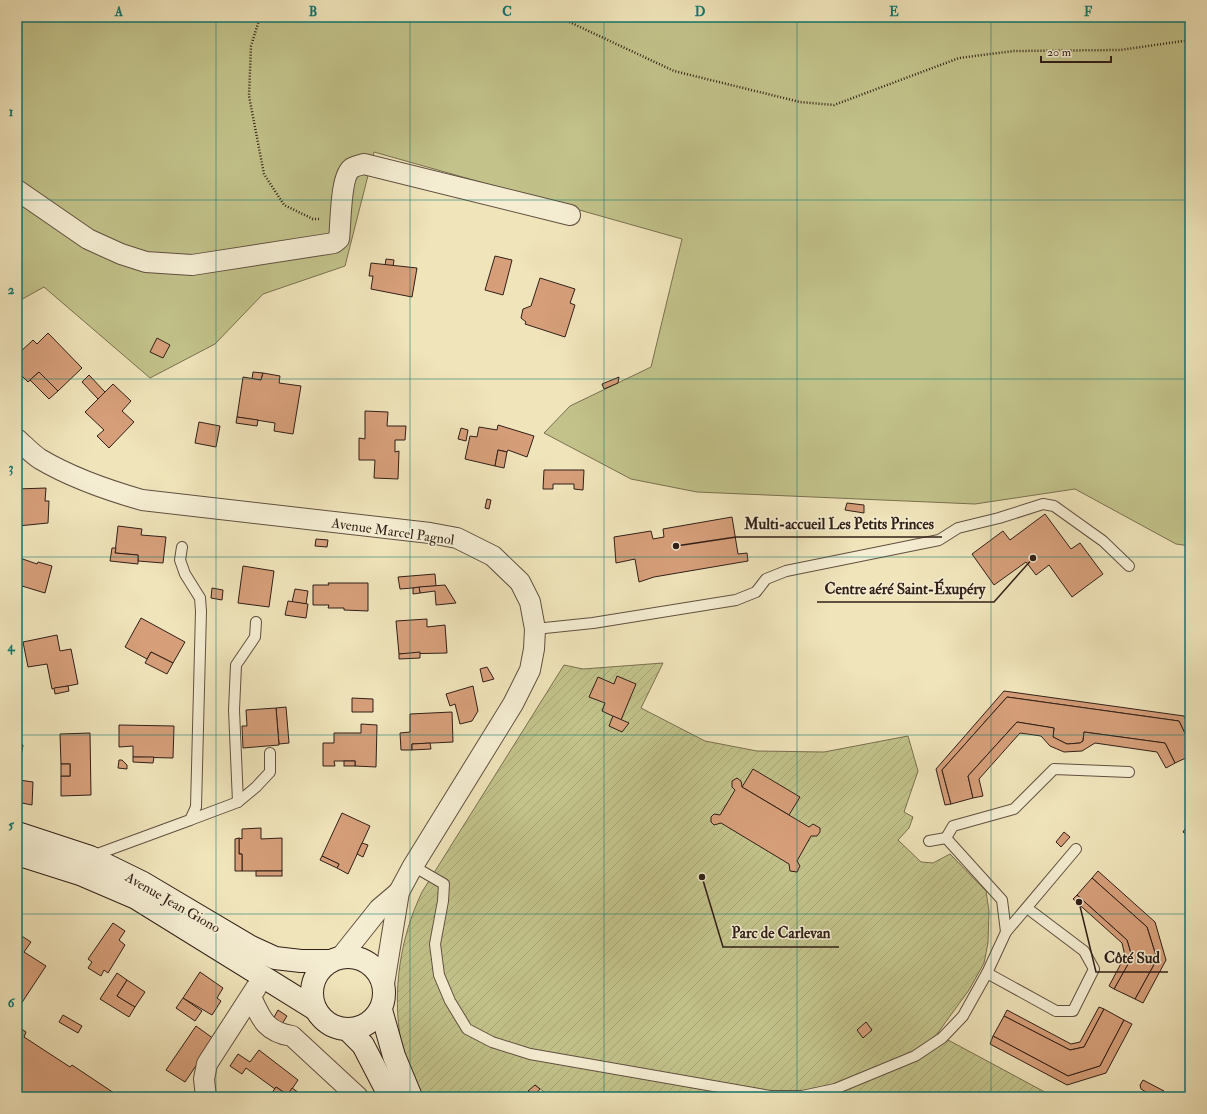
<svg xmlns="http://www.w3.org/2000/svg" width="1207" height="1114" font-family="'IM FELL Double Pica',serif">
<defs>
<pattern id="garden-furrows" width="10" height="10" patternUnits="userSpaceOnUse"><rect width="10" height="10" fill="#c2c28a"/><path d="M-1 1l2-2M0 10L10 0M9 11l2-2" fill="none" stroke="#a7a676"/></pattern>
</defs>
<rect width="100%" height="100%" fill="#f0e4ba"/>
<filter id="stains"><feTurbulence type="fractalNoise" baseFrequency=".005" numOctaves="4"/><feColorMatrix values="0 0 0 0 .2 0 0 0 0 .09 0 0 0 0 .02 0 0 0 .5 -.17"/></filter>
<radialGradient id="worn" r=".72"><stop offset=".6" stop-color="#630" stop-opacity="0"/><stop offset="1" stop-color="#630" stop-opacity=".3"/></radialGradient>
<path fill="#c2c28a" stroke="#7a7050" d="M17,17H1190V546L1176,544L1075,489L975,504L697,492L631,479L544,433L570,406L651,367L682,239L374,152L345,266L263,294L215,344L150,378L44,287L17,302Z"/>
<path fill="url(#garden-furrows)" stroke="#7a7050" d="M663,663L641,708L705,741L757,751L824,752L908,736L918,771L904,812L913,817L909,828L898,840L921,862L933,863L950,854L986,891L989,911L988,943L984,963L969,990L937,1034L1054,1097H551L535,1085L523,1097H421C413,1079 405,1061 401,1042C392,991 400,938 422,892L564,665L583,669Z"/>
<g fill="#d69f7a" stroke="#311f17">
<path d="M495,256L512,260L503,295L485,290Z"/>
<path d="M386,259L394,260L393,267L385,266Z"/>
<path d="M371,263L417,268L412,297L371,289L373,276H369Z"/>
<path d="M540,278L575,289L570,303L575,305L565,337L525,324L526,322L521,318L523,309L531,306Z"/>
<path d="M48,333L82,368L58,391L39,372L28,382L17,371V355L33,340L37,344Z"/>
<path d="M157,338L170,345L163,358L150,352Z"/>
<path d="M39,372L58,391L49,399L30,380Z"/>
<path d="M253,372L263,373L261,380L252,379Z"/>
<path d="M263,373L280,376L279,383L301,386L293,434L274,431L275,423L237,417L243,377L261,380Z"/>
<path d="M89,375L105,392L98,399L82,382Z"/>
<path d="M619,377L618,383L604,389L602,384Z"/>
<path d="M113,384L131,401L122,411L134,422L109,448L97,436L104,430L85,412Z"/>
<path d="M365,411L388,412L387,426H406L405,440H395V452L399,451L398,479L374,478L375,460H359V438L365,439Z"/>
<path d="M237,417L258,420L257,426L236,423Z"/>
<path d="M199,422L220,426L216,447L195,443Z"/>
<path d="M498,425L534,436L527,457L508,450L507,452L498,450L495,466L465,459L470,436L477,437L479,427L497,430Z"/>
<path d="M461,428L468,430L466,441L458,439Z"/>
<path d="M498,450L507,452L504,468L495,466Z"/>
<path d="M544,470H584L583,490L574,489V484H553V489H543Z"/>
<path d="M46,488L45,501H49L48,523L18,526L17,489Z"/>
<path d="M487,499L491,500L489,509L485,508Z"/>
<path d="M847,503L864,505V513L845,510Z"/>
<path d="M1045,514L1071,549L1080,543L1103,574L1072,597L1049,565L1036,575L1026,562L994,585L972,554L1003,531L1010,540Z"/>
<path d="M732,517L738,554L747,553L748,561L654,577L639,582L635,559L616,563L614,537L651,531L653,539L664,537L663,529Z"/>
<path d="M118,526L142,529L141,535L166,537L163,563L138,561V555L115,553Z"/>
<path d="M316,539L328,540L327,547L315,546Z"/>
<path d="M112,548H116L115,553L138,555V564L110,561Z"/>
<path d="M17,557L37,564L38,562L52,566L45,593L22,586L17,600Z"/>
<path d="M243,566L274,571L269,607L238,603Z"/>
<path d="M435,574L436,586L400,589L398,577Z"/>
<path d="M328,583H368V611L344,610V608H328L329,605H313V585H329Z"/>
<path d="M445,585L456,603L436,605L435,591L420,593L419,587Z"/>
<path d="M419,587L420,593L413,594V588Z"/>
<path d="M212,588L223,590L222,600L211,598Z"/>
<path d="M295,589L308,591L306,604L292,602Z"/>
<path d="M288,601L308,604L306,618L285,615Z"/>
<path d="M141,618L185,642L173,663L151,652L147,659L125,647Z"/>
<path d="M427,619V627L445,625L447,653L399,654L396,621Z"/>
<path d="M57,635L60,651L71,649L78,684L52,689L47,664L28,667L23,642Z"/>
<path d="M151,652L173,663L167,674L145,663Z"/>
<path d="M420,652V658L399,659V654Z"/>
<path d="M487,667L494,679L483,682L480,669Z"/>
<path d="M617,676L636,684L621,720L602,711L605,703L589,697L598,677L614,684Z"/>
<path d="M68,686L69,691L55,694L54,688Z"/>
<path d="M473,686L478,711L472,721L460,724L455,704L450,706L446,694Z"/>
<path d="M1004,691L1184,716L1190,728V744L1179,721L1007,697L942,770L951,804L945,805L936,769Z"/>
<path d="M1007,697L1179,721L1190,744V756L1175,763L1165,743L1084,732L1083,741L1080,743L1067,744L1053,737L1054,728L1017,722L968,776L973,798L951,804L942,770Z"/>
<path d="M352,698L373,699V712H352Z"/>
<path d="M286,707L289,743L279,744L276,708Z"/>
<path d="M276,708L279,745L243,748L242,726H247L246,710Z"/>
<path d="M452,712L453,742L412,744V750H401L400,733L410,732V714Z"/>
<path d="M613,716L629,723L622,732L609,726Z"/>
<path d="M1017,722L1054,728L1053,737L1067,744L1080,743L1083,741L1084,732L1165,743L1175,763L1166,768L1157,752L1095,743L1082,751L1064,752L1050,746L1041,736L1020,733L979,779L983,796L973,798L968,776Z"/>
<path d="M361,724L377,725L376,767L355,766V761H334L335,766H323V743H334V733H361Z"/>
<path d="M119,725L174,726L173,758L133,757V746L119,747Z"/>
<path d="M90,733L91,795L61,796V776H70V764H61L60,734Z"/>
<path d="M17,743L23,745L22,751L17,750Z"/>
<path d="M430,743L431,749L412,750V744Z"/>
<path d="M17,750L22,751L19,763H17Z"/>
<path d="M133,757H154L153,763L133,762Z"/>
<path d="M119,760H122L127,765V769L118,768Z"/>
<rect x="344" y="761" width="11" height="5"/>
<rect x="61" y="764" width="9" height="12"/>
<path d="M753,769L800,797L789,815L742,787Z"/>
<path d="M737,778L741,781L742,787L809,827L813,824L820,828V832L817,836H811L797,861L800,866L797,872L790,871L789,864L721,823L714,825L711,822V817L714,814L720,815L735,790L732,787V781Z"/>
<path d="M19,780L33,782L32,805L17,802Z"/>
<path d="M342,813L370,826L348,874L337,868L339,864L322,856Z"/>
<path d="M1187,826L1190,828V837L1183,832Z"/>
<path d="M261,828V839L282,838V871H242V854H239V838L242,839V829Z"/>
<path d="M1064,832L1070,837L1061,847L1056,842Z"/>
<path d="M239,838V854H242V871H235V839Z"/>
<path d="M362,843L368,845L363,857L357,854Z"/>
<path d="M322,856L339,864L337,868L320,860Z"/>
<rect x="256" y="871" width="26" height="5"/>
<path d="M1098,871L1155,922L1166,960L1143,1003L1135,999L1157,959L1147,927L1092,878Z"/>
<path d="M1092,878L1147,927L1157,959L1135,999L1114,989L1132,957L1127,940L1077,895Z"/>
<path d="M1077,895L1127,940L1132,957L1114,989L1109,986L1125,956L1122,943L1073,899Z"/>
<path d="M113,923L125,931L119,940L125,945L108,973L104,970L101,976L88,968L92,962L88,959Z"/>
<path d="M17,929L19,930L17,933L31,942L24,952L46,966L17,1010Z"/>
<path d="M200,972L223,988L217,998L221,1001L212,1015L183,998Z"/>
<path d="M117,973L127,980L117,996L135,1007L129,1017L100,999Z"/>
<path d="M127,980L145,992L135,1007L117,996Z"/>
<path d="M183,998L202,1011L195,1021L176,1008Z"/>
<path d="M1099,1007L1104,1009L1084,1047L1070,1050L1004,1016L1007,1010L1071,1044L1080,1042Z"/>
<path d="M1104,1009L1124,1020L1100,1066L1068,1076L993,1036L1004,1016L1070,1050L1084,1047Z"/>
<path d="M278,1010L287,1016L282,1024L273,1019Z"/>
<path d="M63,1015L82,1026L78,1033L59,1022Z"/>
<path d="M1124,1020L1132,1024L1106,1073L1067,1085L990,1044L993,1036L1068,1076L1100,1066Z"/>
<path d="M866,1022L872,1030L863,1038L857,1030Z"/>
<path d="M17,1026L26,1032L24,1037L70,1067L72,1065L120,1097H17Z"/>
<path d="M196,1026L214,1039L185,1082L166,1070Z"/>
<path d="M259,1050L298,1080L288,1095L276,1087L275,1089L246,1068L242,1074L230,1066L238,1054L250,1062Z"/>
<path d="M1143,1080L1164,1091L1161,1097H1154L1141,1089L1140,1085Z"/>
<path d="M535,1085L540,1089L534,1096L528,1091Z"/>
<path d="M276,1087L288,1095L286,1097H269Z"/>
<path d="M292,1088L305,1097H286Z"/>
</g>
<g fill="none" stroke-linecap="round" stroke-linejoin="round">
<g stroke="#615040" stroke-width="12">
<g id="service">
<path d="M535,629L593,623L736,600L756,592L766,579L786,571L939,540L958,528L999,518L1043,504L1054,506L1103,541L1129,566"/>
<path d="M238,802L234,710L236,665L255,637L256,622"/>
<path d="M190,820L238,802L256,787L270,772V753"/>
<path d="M946,838L953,826L1014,809L1054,769L1129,772"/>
<path d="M92,856L190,820L196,807L201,611L200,598L185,574L180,560L182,547"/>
<path d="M413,866L444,884L443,901L435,944L439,975L450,1001L467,1029L492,1042L530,1054L770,1096H802L835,1089L915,1056L942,1038L963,1016L987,973L1006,932L1002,900L946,838L929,841"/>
<path d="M1006,932L1076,849"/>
<path d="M987,973L1056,1011H1073L1094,969L1084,951L1027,908"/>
</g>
</g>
<g stroke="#615040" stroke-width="22">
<g id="minor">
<path d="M17,190L88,239L121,254L146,262L192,265L334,243L339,239C341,224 340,176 352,168C355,166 360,165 364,164L570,215"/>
<path d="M17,439C24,445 32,454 40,459C72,478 107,490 142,500L430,533L457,538L493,556L520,582L530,602L535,629L534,649L530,670L513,704L413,866L399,892L384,984"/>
<path d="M340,958L379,909L399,892"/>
<path d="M251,997C261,1019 266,1032 292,1036L358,1097"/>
<path d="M206,1097L204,1079L207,1064L256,988"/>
</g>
</g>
<g stroke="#311f17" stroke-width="24">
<g id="secondary">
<path d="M17,833L90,857L143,883L251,947L275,958L301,961H331"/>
<path d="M17,854L80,874L136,898L315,1009"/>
<circle cx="348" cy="993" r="36"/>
<path d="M381,1010L394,1056L411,1097"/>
<path d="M348,1030L363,1045L390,1097"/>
</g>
</g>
<g stroke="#311f17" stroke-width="2.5" stroke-dasharray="1 2" stroke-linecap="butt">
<path d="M260,17L251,46L249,96L264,174L284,205L313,219H319"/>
<path d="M534,17L563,19L674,71L800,102L834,105L959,58L1014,51L1120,50L1190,40"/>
</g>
<use href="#service" stroke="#f5edd2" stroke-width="10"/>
<use href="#minor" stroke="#f5edd2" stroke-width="20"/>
<use href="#secondary" stroke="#f5edd2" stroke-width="22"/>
</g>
<path fill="none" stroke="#0f766e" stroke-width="1" stroke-opacity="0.55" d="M216,17V1097M410,17V1097M604,17V1097M797,17V1097M991,17V1097M17,200H1190M17,379H1190M17,557H1190M17,735H1190M17,914H1190"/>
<g text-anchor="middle" stroke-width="3" stroke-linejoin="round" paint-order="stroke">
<g font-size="14" fill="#311f17" stroke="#f5edd2">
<text transform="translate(393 531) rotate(8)" y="5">Avenue Marcel Pagnol</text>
<text transform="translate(173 902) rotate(30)" y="5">Avenue Jean Giono</text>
</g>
</g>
<path fill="none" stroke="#311f17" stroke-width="1.5" d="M676 546L736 537H942M1033 558L994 602H817M702 877L723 947H839M1079 902L1096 972H1168"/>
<g fill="#311f17" stroke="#f5edd2" stroke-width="1.5">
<circle cx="676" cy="546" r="4"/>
<circle cx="1033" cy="558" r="4"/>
<circle cx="702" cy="877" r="4"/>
<circle cx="1079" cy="902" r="4"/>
</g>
<g font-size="15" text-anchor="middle" font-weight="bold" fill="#311f17" stroke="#f5edd2" stroke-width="3" stroke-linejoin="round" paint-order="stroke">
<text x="839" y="529">Multi-accueil Les Petits Princes</text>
<text x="905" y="594">Centre aéré Saint-Éxupéry</text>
<text x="781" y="938">Parc de Carlevan</text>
<text x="1132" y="963">Côté Sud</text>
</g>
<rect width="1207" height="1114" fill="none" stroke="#f0e4ba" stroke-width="44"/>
<path d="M1041 56v6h70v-6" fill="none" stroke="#311f17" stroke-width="2"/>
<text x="1047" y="56" font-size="12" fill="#311f17" stroke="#f5edd2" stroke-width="3" paint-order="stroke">20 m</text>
<rect x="22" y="22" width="1163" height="1070" fill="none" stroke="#0f766e" stroke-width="1.5"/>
<g font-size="13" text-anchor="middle" font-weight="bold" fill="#0f766e">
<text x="119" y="16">A</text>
<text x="313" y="16">B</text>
<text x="507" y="16">C</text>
<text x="700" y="16">D</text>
<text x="894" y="16">E</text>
<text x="1088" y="16">F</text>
<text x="11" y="116">1</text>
<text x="11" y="294">2</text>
<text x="11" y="472">3</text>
<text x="11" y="651">4</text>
<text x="11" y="829">5</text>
<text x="11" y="1007">6</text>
</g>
<rect width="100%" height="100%" filter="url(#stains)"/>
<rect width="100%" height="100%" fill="url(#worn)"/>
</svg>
